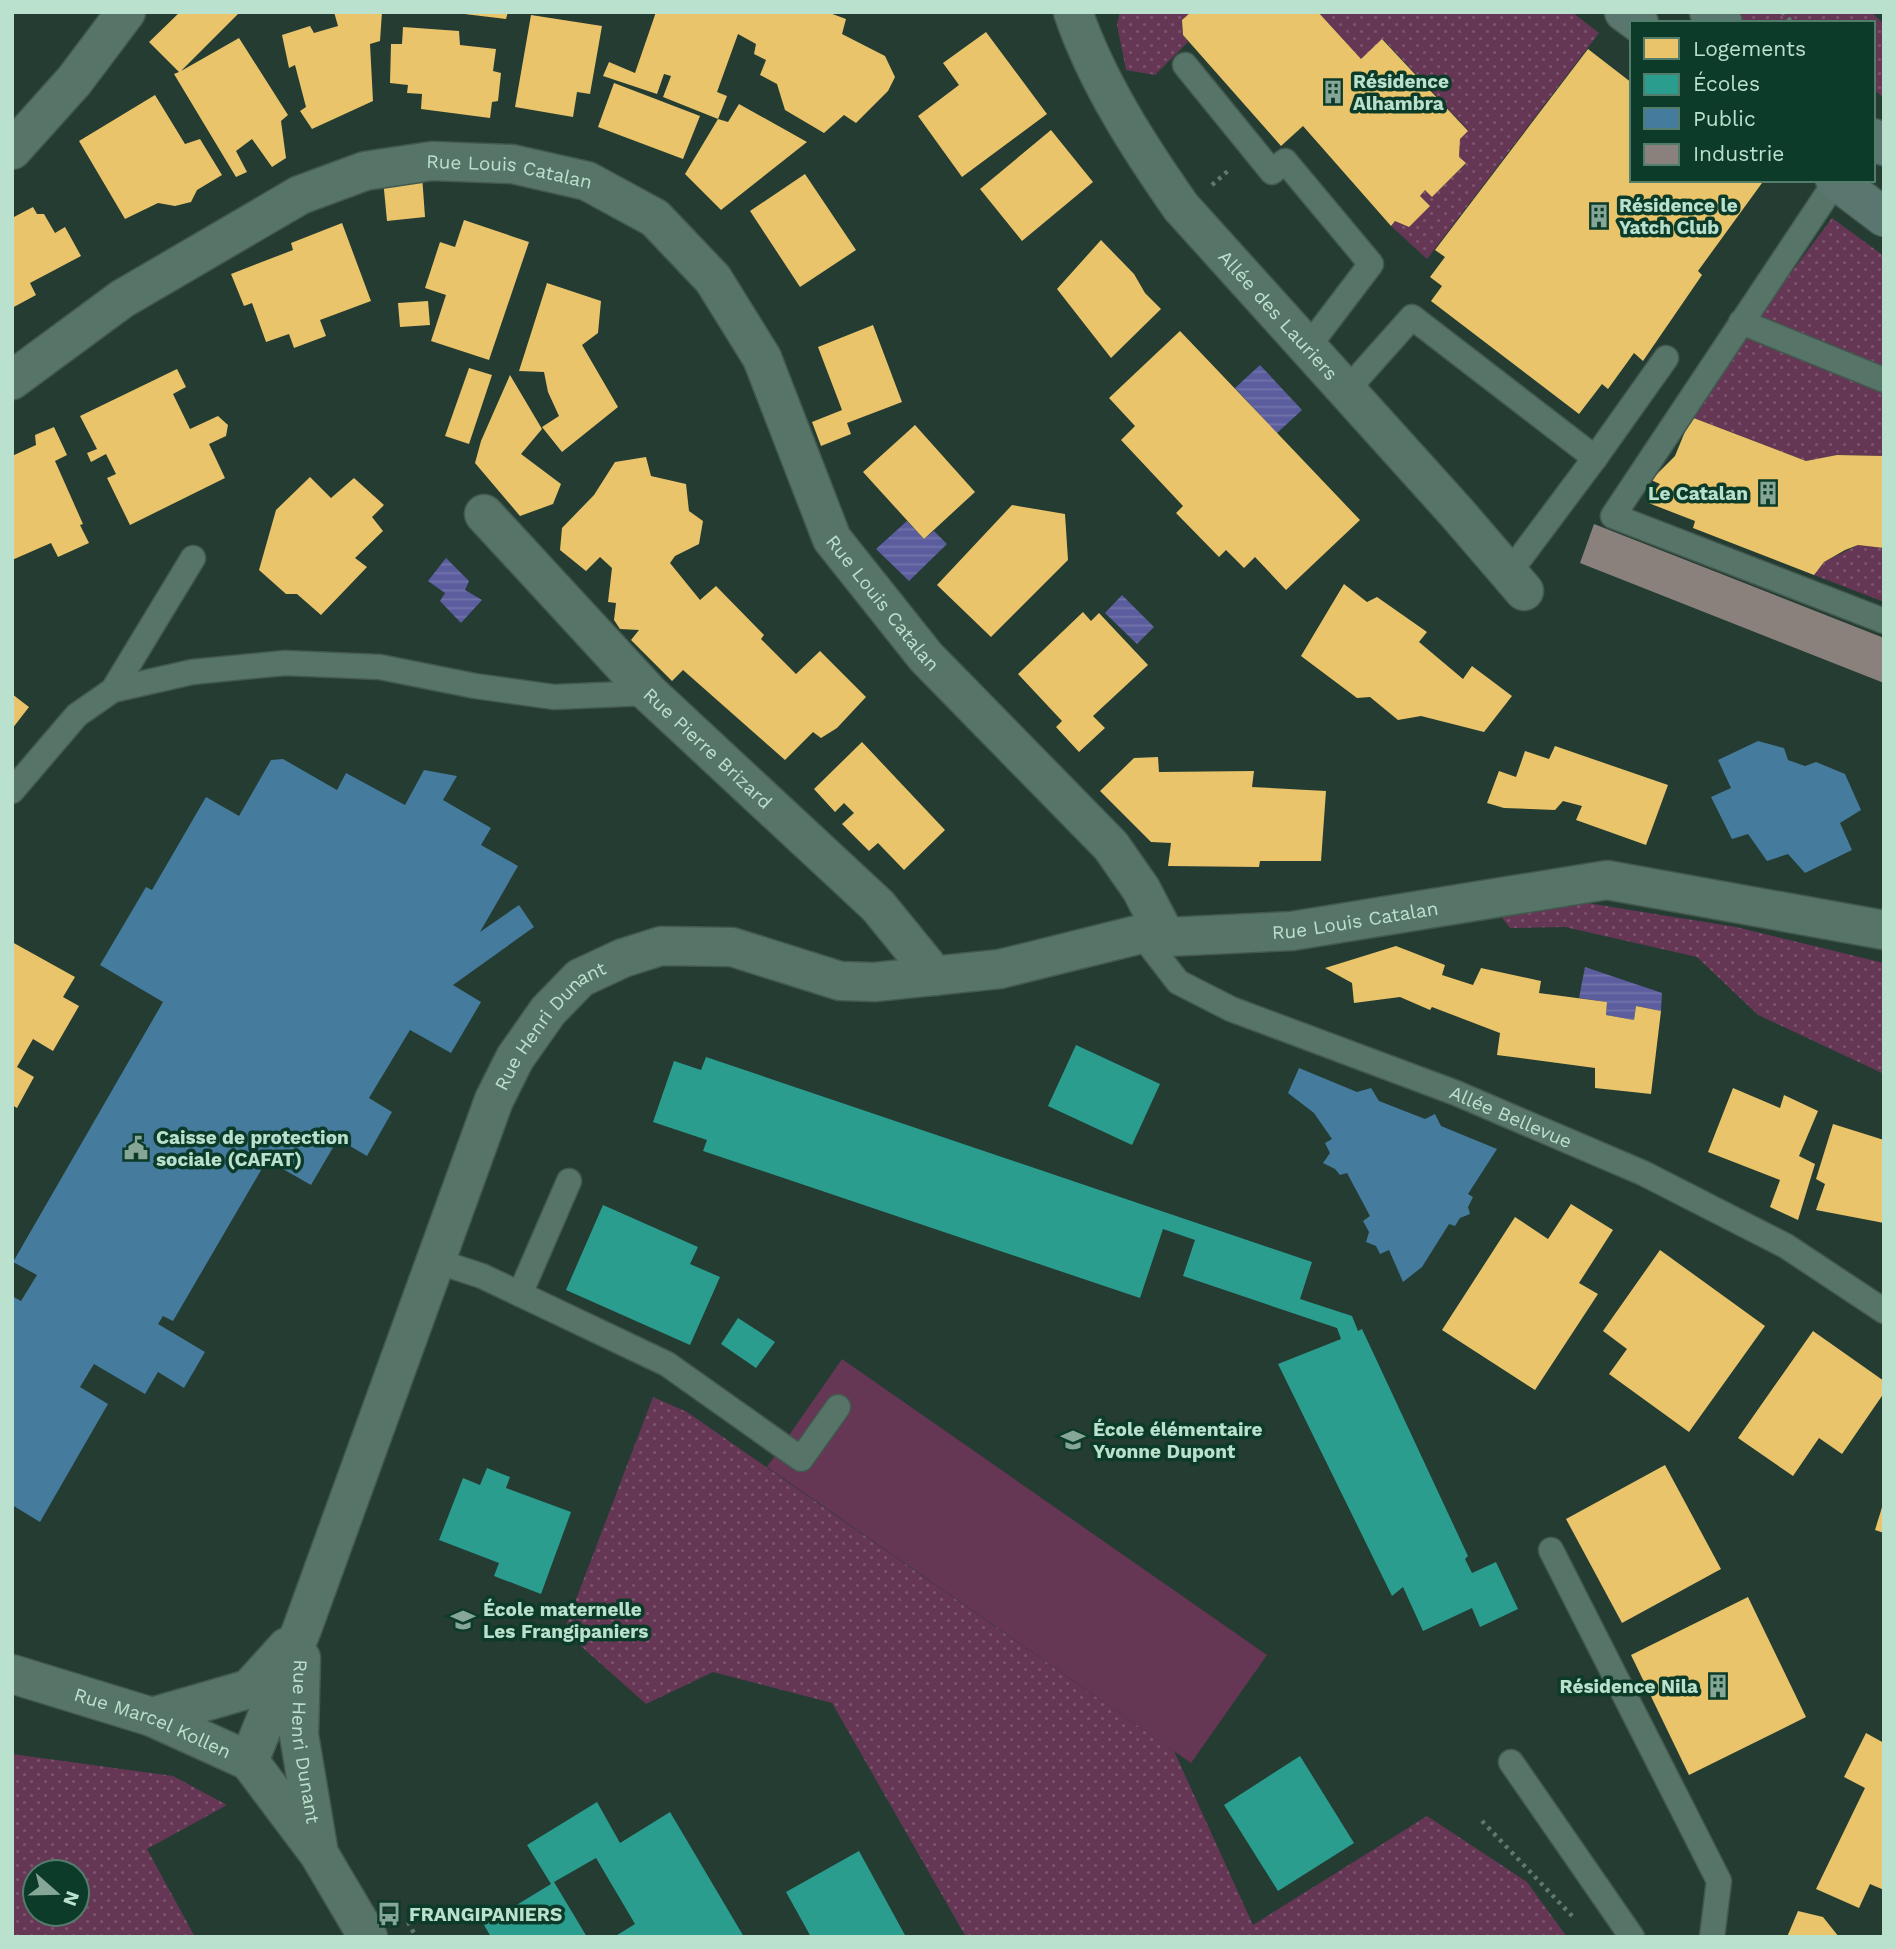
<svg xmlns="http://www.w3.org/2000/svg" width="1896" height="1949" font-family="'Work Sans',sans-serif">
<defs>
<pattern id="green-dots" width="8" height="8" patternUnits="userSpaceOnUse" patternTransform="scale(1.75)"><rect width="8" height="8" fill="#663655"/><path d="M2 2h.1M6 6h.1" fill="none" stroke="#7a536c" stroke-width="1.8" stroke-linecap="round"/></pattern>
<pattern id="water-rules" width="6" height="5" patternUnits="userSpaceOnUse" patternTransform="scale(1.75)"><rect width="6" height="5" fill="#5c5d9e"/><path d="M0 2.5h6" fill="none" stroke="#7174aa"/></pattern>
</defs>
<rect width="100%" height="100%" fill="#243c32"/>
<g fill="url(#green-dots)" fill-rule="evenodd">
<path d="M1120,12H1191L1182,20L1183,35L1188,42L1155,75L1126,70L1117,25Z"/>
<path d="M1318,12H1572L1599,33L1427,259L1391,226L1395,221L1409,227L1420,196L1425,190L1432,196L1466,164L1459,157L1460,139L1468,130L1383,39L1361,59Z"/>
<path d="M1732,12H1871L1884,24V98L1873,89V23H1746Z"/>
<path d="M1832,218L1884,256V456L1837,455L1806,461L1691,417L1779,289Z"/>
<path d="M1858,545L1884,548V602L1814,575L1824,562Z"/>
<path d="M1575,901L1736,927L1884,963V1074L1758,1015L1697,957L1565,927L1510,928L1492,905Z"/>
<path d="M653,1397L687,1412L1174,1751L1253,1925L1427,1816L1527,1882L1567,1937H966L832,1703L713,1672L646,1704L564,1631Z"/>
<path d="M12,1754L173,1776L227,1805L147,1849L195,1937H12ZM35,1872H77V1914H35Z"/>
</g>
<path fill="#663655" d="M842,1359L1267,1655L1191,1763L767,1467Z"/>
<g fill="url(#water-rules)">
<path d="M1260,365L1302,410L1277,433L1235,388Z"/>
<path d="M907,521L924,539L934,531L947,544L909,581L876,549Z"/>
<path d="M446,558L469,581L465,590L482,600L461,623L440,601L445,593L428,581Z"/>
<path d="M1122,595L1154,627L1137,644L1105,613Z"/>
<path d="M1585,967L1662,993L1661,1011L1636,1006L1634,1020L1606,1015L1607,1002L1579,998Z"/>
</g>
<g fill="#e9c46a">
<path d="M180,12H240L181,71L239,38L288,115L281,121L286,158L272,167L252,139L236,151L247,172L236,177L174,74L179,72L149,42Z"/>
<path d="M334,12H382L380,41L370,44L373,101L312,129L300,111L306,107L295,65L289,68L282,35L310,26L314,33L338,26Z"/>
<path d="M448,12H508L506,19Z"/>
<path d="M656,12H827L846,19L842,34L885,56L895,77L888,91L856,123L844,115L824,133L785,110L777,84L760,75L766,60L754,54L756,44L738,34L717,92L727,96L718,119L728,122L739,104L807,142L721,210L685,174L718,119L663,97L671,76L664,74L657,94L603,76L609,62L635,73Z"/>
<path d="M1191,12H1318L1361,59L1382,39L1468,131L1460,139L1459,157L1466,163L1432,197L1425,190L1420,196L1430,206L1409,227L1395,221L1391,226L1303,126L1281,146L1183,35L1182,20Z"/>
<path d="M531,15L602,26L590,94L577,92L573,117L515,107Z"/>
<path d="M403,27L459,31L460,45L496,49L493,71L501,73L498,101L492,102L490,118L421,109L422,94L407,93L408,85L390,83L391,44H402Z"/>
<path d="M986,32L1047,114L962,177L918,116L959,85L943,63Z"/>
<path d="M1588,49L1632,83V180H1758L1762,183L1698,271L1702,275L1643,361L1634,353L1608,389L1602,384L1579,414L1431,301L1442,286L1430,277L1445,257L1435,250Z"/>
<path d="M614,83L700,116L683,159L598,127Z"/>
<path d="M155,95L185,144L200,139L222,175L197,190L191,202L175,206L158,203L125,219L79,141Z"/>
<path d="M1051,130L1093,182L1022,241L980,189Z"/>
<path d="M805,174L856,250L800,287L750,211Z"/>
<path d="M422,175L425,217L387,221L383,179Z"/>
<path d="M33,207L37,214H44L55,233L65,227L81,256L30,283L36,295L12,308V218Z"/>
<path d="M464,220L529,242L489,360L431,341L446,295L425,288L440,242L455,247Z"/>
<path d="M342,223L371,301L320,320L326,336L294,348L289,334L266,342L252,303L244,306L231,274L293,250L291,243Z"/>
<path d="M1101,240L1134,274L1145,293L1161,309L1111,358L1057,289Z"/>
<path d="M547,283L601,301L598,333L582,345L618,407L562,452L542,427L559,416L548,392L544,372L519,371Z"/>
<path d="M428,301L430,325L400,327L398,303Z"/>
<path d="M873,325L902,402L847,423L851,434L821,446L812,422L842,410L818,347Z"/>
<path d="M1180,331L1360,520L1286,590L1255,557L1244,568L1226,550L1219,557L1176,513L1183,506L1121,440L1135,426L1109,398Z"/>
<path d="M469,368L492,375L469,444L445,436Z"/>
<path d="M177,369L186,387L173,394L190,429L218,416L228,425L226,436L209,444L225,478L130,525L107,478L116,474L106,454L91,462L87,453L97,449L80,416Z"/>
<path d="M510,375L542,429L521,454L561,484L553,504L520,516L475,463L481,441Z"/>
<path d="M1691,417L1806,461L1837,455L1884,456V548L1858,545L1845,550L1824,562L1814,575L1693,528L1695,521L1646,502L1660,484L1651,480L1675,456Z"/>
<path d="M915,425L975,492L924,539L863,472Z"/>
<path d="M54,427L67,455L55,461L83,524L80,525L89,543L58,557L51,543L12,560V456L36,445L35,435Z"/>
<path d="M646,457L651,476L686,484L689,511L703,521L699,544L675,556L670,563L700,600L716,586L764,635L761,639L796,674L820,651L866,697L837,728L821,738L813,732L785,760L683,670L672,681L631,640L639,630L620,629L614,620L616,603L608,602L612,568L600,557L586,571L560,550L562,528L594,495L615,462Z"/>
<path d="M310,477L331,498L354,478L384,505L372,517L383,531L355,558L367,567L321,615L297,594H286L259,570L276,510Z"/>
<path d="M1012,505L1065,514L1068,560L991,637L937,585Z"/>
<path d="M1344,584L1367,602L1377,597L1427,632L1419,642L1463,679L1472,666L1512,696L1484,732L1421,716L1398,720L1370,697L1357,698L1301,656Z"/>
<path d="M1083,612L1091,621L1099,613L1148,665L1093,716L1105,728L1079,752L1056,727L1062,721L1018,674Z"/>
<path d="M12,694L29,707L12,729Z"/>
<path d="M862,742L945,830L904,870L878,843L869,851L842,824L854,813L844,803L835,812L814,789Z"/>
<path d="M1555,746L1668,785L1646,845L1576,820L1582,806L1563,801L1555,810L1504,808L1487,803L1499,771L1516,777L1525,751L1549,759Z"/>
<path d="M1158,757L1159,772L1254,771L1252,787L1326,791L1321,861H1260L1259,867L1168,866L1171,843L1151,842L1100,791L1134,758Z"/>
<path d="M12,942L75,977L63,997L79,1006L53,1051L33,1039L17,1067L34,1077L17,1108L12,1105Z"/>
<path d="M1396,946L1445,965L1442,975L1473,985L1481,968L1541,981L1539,993L1607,1002L1606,1015L1634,1020L1636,1006L1661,1011L1651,1094L1595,1088V1068L1497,1055L1500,1033L1432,1007L1430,1010L1400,997L1354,1003L1352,983L1325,968Z"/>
<path d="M1733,1088L1780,1108L1784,1095L1818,1111L1799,1156L1815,1164L1798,1220L1770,1207L1780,1180L1708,1152Z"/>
<path d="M1833,1124L1884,1140V1223L1816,1210L1825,1184L1816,1179Z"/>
<path d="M1571,1204L1613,1230L1579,1283L1598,1294L1535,1390L1442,1330L1515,1217L1548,1239Z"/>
<path d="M1660,1250L1765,1326L1689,1432L1609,1374L1627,1349L1603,1331Z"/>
<path d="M1813,1331L1884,1381V1393L1842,1454L1819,1438L1793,1476L1738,1438Z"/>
<path d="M1665,1465L1721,1569L1622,1623L1566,1519Z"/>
<path d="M1883,1504H1884V1533L1875,1530Z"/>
<path d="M1748,1597L1806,1717L1689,1775L1631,1655Z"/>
<path d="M1866,1733L1884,1743V1890L1870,1884L1859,1908L1816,1889L1865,1788L1844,1777Z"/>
<path d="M1798,1911L1823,1917L1839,1937H1787Z"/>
</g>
<g fill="#2a9d8f">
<path d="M1076,1045L1160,1084L1132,1145L1048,1106Z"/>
<path d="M706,1057L1312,1262L1300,1299L1352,1316L1358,1331L1362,1329L1468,1556L1465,1559L1472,1573L1496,1562L1518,1609L1480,1627L1472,1608L1423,1631L1403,1587L1392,1596L1278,1364L1341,1339L1337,1328L1183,1276L1195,1240L1163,1229L1140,1298L703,1151L707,1140L653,1122L674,1061L701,1070Z"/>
<path d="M603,1205L698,1247L690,1264L720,1277L690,1345L566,1290Z"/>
<path d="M738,1318L775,1342L756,1368L721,1344Z"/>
<path d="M487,1468L510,1477L506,1488L571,1512L541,1594L494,1576L499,1563L439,1540L463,1478L480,1485Z"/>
<path d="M1300,1756L1354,1843L1278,1891L1224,1805Z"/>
<path d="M597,1802L620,1843L670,1812L744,1937H614L635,1924L596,1858L554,1882L587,1937H491L484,1925L551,1884L527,1845Z"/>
<path d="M859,1851L906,1937H811L786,1892Z"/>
</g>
<g fill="#457b9d">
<path d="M1758,741L1784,748L1788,760L1805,766L1816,762L1845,774L1861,810L1840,823L1852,850L1805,873L1788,854L1767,861L1748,834L1732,839L1711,797L1731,788L1718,760Z"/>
<path d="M283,759L337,790L346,773L405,805L424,770L457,776L443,800L491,828L481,845L518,866L480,932L519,905L534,927L453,985L481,1002L451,1053L410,1030L369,1098L392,1112L367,1156L338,1139L311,1185L267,1160L173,1321L163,1316L158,1324L205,1352L184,1388L158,1372L145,1394L94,1364L80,1387L108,1404L40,1522L12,1505V1296L21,1301L37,1275L13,1262L163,1002L100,965L146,887L152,890L206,797L239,816L271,760Z"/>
<path d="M1299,1068L1357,1092L1371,1088L1379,1101L1425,1119L1435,1114L1441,1126L1497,1149L1468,1194L1473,1197L1468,1207L1470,1214L1460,1218L1455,1226L1449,1224L1422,1267L1403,1282L1389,1250L1380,1254L1376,1246L1366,1242L1369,1232L1363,1221L1370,1216L1347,1173L1340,1175L1335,1169L1323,1163L1330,1153L1325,1143L1332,1139L1314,1113L1288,1093Z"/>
</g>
<path fill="#8a817c" d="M1594,524L1884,638V683L1580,563Z"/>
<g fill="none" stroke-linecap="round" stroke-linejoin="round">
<g stroke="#43584e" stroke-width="27">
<g id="service">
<path d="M1185,65L1272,172L1285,161L1371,264L1308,347"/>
<path d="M1836,181L1613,516L1884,621"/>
<path d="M1741,322L1884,380"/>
<path d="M1347,390L1412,317L1595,458L1509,573"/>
<path d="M1595,458L1666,358"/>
<path d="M113,690L193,558"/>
<path d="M12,791L77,715L113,690L192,672L285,663L380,667L475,686L554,697L649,693"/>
<path id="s1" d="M1141,934L1178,982L1231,1009L1456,1093L1643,1173L1786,1246L1884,1311"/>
<path d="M436,1261L482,1276L667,1364L801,1459L838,1407"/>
<path d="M520,1294L569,1181"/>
<path d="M1551,1550L1719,1881L1712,1937"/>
<path d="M1511,1762L1632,1937"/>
</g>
</g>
<g stroke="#43584e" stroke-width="41">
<g id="minor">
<path id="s2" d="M1073,12C1097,82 1139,147 1181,207L1457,513L1524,591"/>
<path d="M12,150L74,81L126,12"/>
<path id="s3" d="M12,380L122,299L300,195L365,171L432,161L512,164L587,181L655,218L713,279L762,358L832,539L926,657L1111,846L1141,889L1166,937"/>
<path id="s4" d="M484,514L649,693L878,906L935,976"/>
</g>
</g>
<g stroke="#43584e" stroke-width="41">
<g id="tertiary">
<path id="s5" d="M301,1658L299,1735L318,1848"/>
<path id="s6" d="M12,1674L152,1717L249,1761L319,1854L368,1937"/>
<path d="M152,1717L249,1689L287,1647"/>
<path id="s7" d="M249,1761L302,1629L494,1100L515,1058L548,1011L580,978L623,958L661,946L732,947L840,981L875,982L1000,969L1141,934L1166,937L1292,931L1607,880L1884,930"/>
</g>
</g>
<g stroke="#43584e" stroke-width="41">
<g id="primary">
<path d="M1624,12L1639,23"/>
<path d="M1709,12L1723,23"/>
<path d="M1873,138L1884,146"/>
<path d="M1835,180L1884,217"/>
</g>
</g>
<g stroke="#61786e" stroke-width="4.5" stroke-dasharray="3.5 5" stroke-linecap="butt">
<path d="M1782,12L1793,23"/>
<path d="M1212,185L1229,170"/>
<path d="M1482,1821L1573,1917"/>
<path d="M408,1922L416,1937"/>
</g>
<use href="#service" stroke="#577468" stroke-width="24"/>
<use href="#minor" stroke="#577468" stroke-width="38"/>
<use href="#tertiary" stroke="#577468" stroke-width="38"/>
<use href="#primary" stroke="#5a776f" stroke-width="38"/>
</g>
<defs>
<g id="building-bare" transform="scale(1.89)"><path d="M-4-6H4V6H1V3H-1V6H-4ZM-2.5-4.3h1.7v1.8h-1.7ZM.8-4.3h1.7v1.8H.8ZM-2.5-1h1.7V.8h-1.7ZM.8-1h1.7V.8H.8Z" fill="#86a797" stroke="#0d3b29" stroke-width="2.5" paint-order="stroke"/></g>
<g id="civic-bare" transform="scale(1.89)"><path d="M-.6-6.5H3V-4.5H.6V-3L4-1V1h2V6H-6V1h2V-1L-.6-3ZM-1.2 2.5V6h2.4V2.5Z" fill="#86a797" stroke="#0d3b29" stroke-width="2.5" paint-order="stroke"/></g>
<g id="school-bare" transform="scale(1.89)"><path d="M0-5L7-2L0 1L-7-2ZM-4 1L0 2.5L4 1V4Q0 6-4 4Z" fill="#86a797" stroke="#0d3b29" stroke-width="2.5" paint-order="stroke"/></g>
<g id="bus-bare" transform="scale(1.89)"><path d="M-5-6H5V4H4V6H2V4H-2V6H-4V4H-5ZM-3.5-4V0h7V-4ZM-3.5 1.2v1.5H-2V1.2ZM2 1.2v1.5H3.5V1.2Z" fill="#86a797" stroke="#0d3b29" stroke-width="2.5" paint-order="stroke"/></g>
</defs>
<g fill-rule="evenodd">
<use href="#building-bare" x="1333" y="92"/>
<use href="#building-bare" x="1599" y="216"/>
<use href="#building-bare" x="1768" y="493"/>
<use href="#civic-bare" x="136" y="1148"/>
<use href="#school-bare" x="1073" y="1440"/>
<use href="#school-bare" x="463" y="1620"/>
<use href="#building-bare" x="1718" y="1686"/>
<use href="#bus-bare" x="389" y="1914"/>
</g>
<g text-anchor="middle" stroke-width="7" stroke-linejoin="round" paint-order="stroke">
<g font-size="19" font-weight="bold" fill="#bae1cd" stroke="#0d3b29" text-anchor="start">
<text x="1353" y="88">Résidence<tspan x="1353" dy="22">Alhambra</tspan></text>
<text x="1619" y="212">Résidence le<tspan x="1619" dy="22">Yatch Club</tspan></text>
<text x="1748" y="500" text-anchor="end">Le Catalan</text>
<text x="156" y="1144">Caisse de protection<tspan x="156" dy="22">sociale (CAFAT)</tspan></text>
<text x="1093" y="1436">École élémentaire<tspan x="1093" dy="22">Yvonne Dupont</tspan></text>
<text x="483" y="1616">École maternelle<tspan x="483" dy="22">Les Frangipaniers</tspan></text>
<text x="1698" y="1693" text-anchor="end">Résidence Nila</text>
<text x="409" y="1921">FRANGIPANIERS</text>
</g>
<g font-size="19" fill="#bae1cd" stroke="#0d3b29">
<text dy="7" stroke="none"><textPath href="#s3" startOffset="558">Rue Louis Catalan</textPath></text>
<text dy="7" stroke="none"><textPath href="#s2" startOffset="369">Allée des Lauriers</textPath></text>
<text dy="7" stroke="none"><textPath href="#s3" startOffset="1167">Rue Louis Catalan</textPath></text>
<text dy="7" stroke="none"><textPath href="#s4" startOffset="324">Rue Pierre Brizard</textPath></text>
<text dy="7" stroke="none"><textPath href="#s7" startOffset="1648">Rue Louis Catalan</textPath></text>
<text dy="7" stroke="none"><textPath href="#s7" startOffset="800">Rue Henri Dunant</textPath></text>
<text dy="7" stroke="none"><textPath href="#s1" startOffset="420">Allée Bellevue</textPath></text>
<text dy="7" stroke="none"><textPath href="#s6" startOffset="149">Rue Marcel Kollen</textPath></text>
<text dy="7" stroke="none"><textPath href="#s5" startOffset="84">Rue Henri Dunant</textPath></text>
</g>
</g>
<rect width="1896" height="1949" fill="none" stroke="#bae1cd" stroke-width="28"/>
<rect x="1630" y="21" width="245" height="161" fill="#0d3b29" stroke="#527d6b" stroke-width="2"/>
<rect x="1644" y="38" width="35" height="21" fill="#e9c46a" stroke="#527d6b" stroke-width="2"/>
<text x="1693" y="56" font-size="21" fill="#bae1cd">Logements</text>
<rect x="1644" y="74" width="35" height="21" fill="#2a9d8f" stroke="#527d6b" stroke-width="2"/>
<text x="1693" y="91" font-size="21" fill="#bae1cd">Écoles</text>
<rect x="1644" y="108" width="35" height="21" fill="#457b9d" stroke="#527d6b" stroke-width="2"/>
<text x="1693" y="126" font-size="21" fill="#bae1cd">Public</text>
<rect x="1644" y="144" width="35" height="21" fill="#8a817c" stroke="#527d6b" stroke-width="2"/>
<text x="1693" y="161" font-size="21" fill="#bae1cd">Industrie</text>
<g transform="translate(56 1893) rotate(110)"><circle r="33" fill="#0d3b29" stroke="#527d6b" stroke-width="2"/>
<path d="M0-5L12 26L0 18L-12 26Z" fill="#86a797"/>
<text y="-10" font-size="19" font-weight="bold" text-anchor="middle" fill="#bae1cd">N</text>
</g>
</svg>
